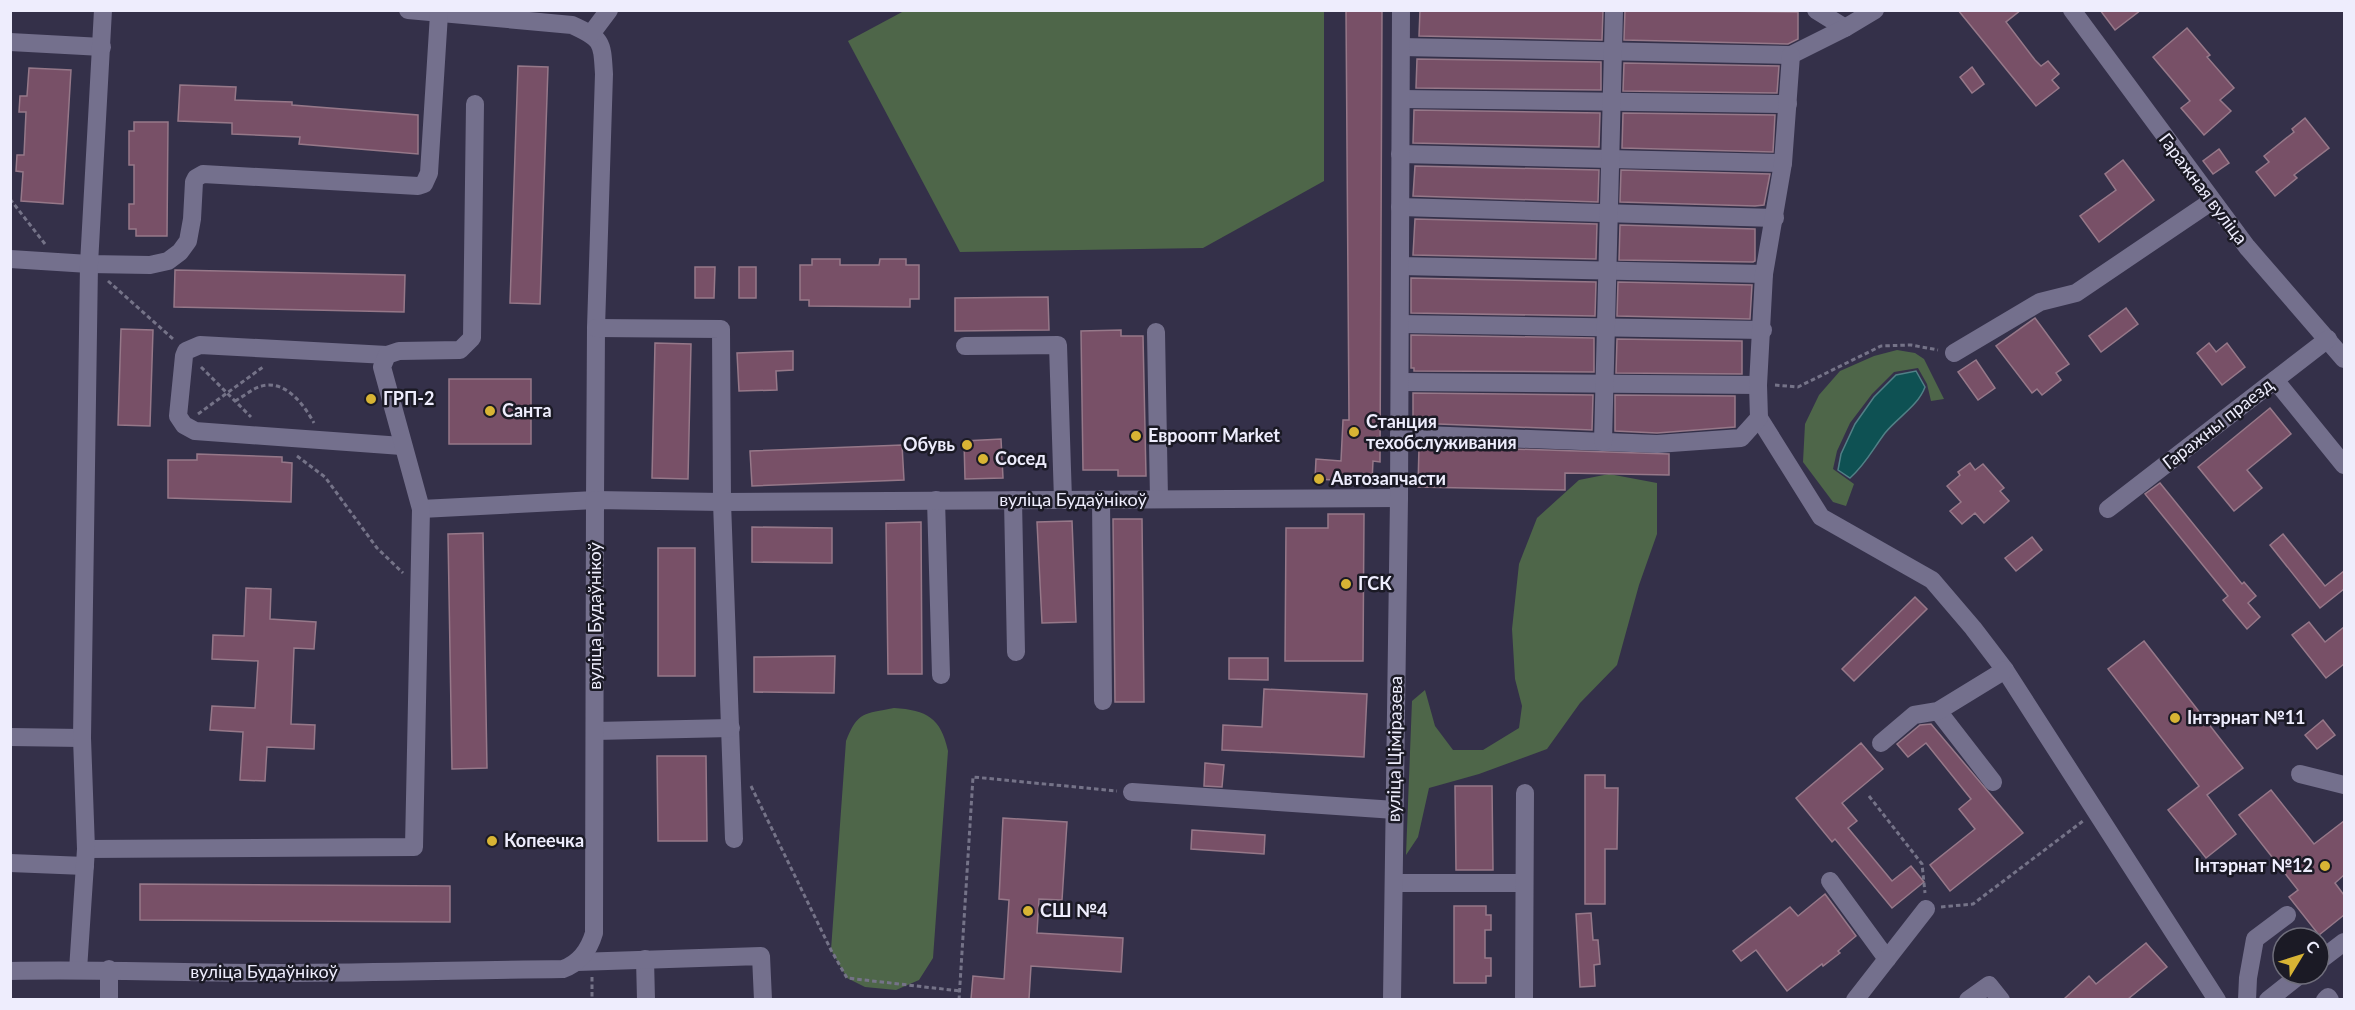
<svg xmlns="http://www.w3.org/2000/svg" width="2355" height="1010" font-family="Lato,sans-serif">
<rect width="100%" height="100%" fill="#343049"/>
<g fill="#4e6649">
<path d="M904,11H1324V181L1203,248L960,252L848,41Z"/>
<path d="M1897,350L1915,353L1924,359L1944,399L1931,401L1927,384L1918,368L1894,372L1872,394L1850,423L1837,451L1833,469L1854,484L1846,506L1833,502L1803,462L1805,424L1819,395L1840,371L1874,356Z"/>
<path d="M1609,474L1657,483V534L1639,585L1617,665L1580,703L1547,749L1479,774L1429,788L1418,837L1406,855L1412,701L1425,690L1435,726L1453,750H1483L1519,728L1522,706L1515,679L1512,629L1519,564L1537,518L1579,480Z"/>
<path d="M894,708C927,710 941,718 948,751L933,958L919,980L896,990L865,987L847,978L831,950L846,741C858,711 864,714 894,708Z"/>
</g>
<path fill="#0e5153" stroke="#518086" stroke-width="1.5" d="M1916,371L1925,387C1918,406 1898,417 1885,433C1873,449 1865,465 1850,478L1838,470L1841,454L1855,424L1874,397L1896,375Z"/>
<g fill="#785067" stroke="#967889" stroke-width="1.5">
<path d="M1346,10H1382L1380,462L1373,461L1372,482L1315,479L1316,459L1341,461L1343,420H1349Z"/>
<path d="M1420,10H1603L1602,40L1419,36Z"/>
<path d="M1625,10L1798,12V39L1788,44L1624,40Z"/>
<path d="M1958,10H2021L2006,22L2035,60L2041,66L2048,61L2059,74L2052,80L2059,88L2036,106Z"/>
<path d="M2100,10H2141L2115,30Z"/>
<path d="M2187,28L2210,55L2207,57L2234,88L2220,100L2231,111L2204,135L2181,108L2190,101L2153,57Z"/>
<path d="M1417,59L1601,62V90L1416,88Z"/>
<path d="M1624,63L1779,66L1777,93L1623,91Z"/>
<path d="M518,66L548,67L540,304L510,303Z"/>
<path d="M1972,67L1984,84L1972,93L1960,77Z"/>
<path d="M29,68L71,70L63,204L21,201L23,172L16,171L17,155H24L26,112H19L20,96H27Z"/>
<path d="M180,85L236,87L235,100L292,102V105L418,115V154L299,144L300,137L232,134V123L178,121Z"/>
<path d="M1414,110L1600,113L1599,147L1413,143Z"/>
<path d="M1623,113L1775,115L1773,152L1622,148Z"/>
<path d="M2305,118L2329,148L2294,175L2297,178L2275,196L2256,172L2269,162L2264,156L2294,132L2292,129Z"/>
<path d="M134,122H168L167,236H136V229H129V204H134V165H129V131H134Z"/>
<path d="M2219,149L2229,163L2213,174L2203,161Z"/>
<path d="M2123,160L2154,200L2099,242L2080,216L2116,190L2105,174Z"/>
<path d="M1415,166L1599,170L1598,202L1413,196Z"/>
<path d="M1621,170L1770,174L1764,205L1755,206L1620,202Z"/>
<path d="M1415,219L1597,224L1596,259L1413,255Z"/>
<path d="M1620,225L1755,229V261L1753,262L1619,260Z"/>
<path d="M812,259H840V265H879L880,259H906V265H919V299H910V307L809,306V300H800V265H812Z"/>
<path d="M695,267H715L714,298H695Z"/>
<rect x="739" y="267" width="17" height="31"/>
<path d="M175,270L405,275L404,312L174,307Z"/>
<path d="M1411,278L1596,282L1595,316L1411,313Z"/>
<path d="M1618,282L1752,285L1750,319L1617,316Z"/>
<path d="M1048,297L1049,330L955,331V298Z"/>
<path d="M2126,308L2138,324L2101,352L2089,336Z"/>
<path d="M2035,318L2069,364L2056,373L2061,380L2042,395L2037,389L2032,393L1996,346Z"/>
<path d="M121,329L153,330L150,426L118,425Z"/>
<path d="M1121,330V336H1143L1146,476H1118V470H1083L1081,331Z"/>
<path d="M1411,335L1594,338V372L1414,371V368H1411Z"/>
<path d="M1617,339L1742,341V374L1616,373Z"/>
<path d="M655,343L691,344L688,479L652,478Z"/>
<path d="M2209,343L2216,352L2227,343L2245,367L2222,385L2197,353Z"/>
<path d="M793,351V370L776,371L777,390L739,391L737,353Z"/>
<path d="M1976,360L1995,388L1978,400L1958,372Z"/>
<rect x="449" y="379" width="82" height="65"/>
<path d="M1413,393L1593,395L1592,430L1413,423Z"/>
<path d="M1615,395L1735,396V427L1657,433L1615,431Z"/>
<path d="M2270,408L2291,434L2247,470L2262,488L2234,511L2198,467Z"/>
<path d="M1001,439L1003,478L965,479L964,441Z"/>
<path d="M902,445L904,480L752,486L750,451Z"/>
<path d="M1419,446L1669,454V475L1565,473V490L1418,487Z"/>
<path d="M197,454L282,457V462L292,463L291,502L168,498V460H197Z"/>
<path d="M1970,463L1975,470L1983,464L2004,488L2000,491L2009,501L1984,523L1975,513L1962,524L1950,511L1961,502L1947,486L1960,475L1958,472Z"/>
<path d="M2160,483L2242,584L2244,582L2256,596L2248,603L2260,617L2247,629L2223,600L2228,596L2145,494Z"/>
<path d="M1328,514H1364L1363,661H1285L1286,528H1328Z"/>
<path d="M1113,519H1142L1144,702H1115Z"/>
<path d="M1072,521L1076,622L1042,623L1037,522Z"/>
<path d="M921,522L922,674H888L886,523Z"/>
<path d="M752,527L832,528V563L752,562Z"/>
<path d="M483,533L487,768L452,769L448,534Z"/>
<path d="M2283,534L2325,586L2344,571V589L2320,608L2270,545Z"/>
<path d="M2032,537L2042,550L2016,571L2005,558Z"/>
<rect x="658" y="548" width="37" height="128"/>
<path d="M246,588L271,589L270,619L316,622L314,649L294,648L291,724L315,725L314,749L267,747L265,781L240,780L243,732L210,730L212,706L255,708L258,661L212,659L213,635L244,636Z"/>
<path d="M1915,597L1927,609L1854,681L1842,669Z"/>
<path d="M2309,622L2325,642L2344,627V664L2326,678L2292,635Z"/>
<path d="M2144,641L2243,768L2207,795L2236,834L2206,858L2168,810L2199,786L2108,669Z"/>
<path d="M835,656L834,693L754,692V657Z"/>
<path d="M1229,658H1268V680L1229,679Z"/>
<path d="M1264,689L1367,694L1364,757L1222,750L1223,725L1262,727Z"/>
<path d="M2323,720L2335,735L2317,749L2305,735Z"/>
<path d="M1931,724L2023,833L1950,891L1930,865L1975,829L1959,809L1971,799L1926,743L1908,757L1897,744L1920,725Z"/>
<path d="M1861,743L1883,769L1842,803L1857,821L1848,828L1892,881L1911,866L1924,882L1892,908L1835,839L1832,842L1796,798Z"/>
<path d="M657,756H706L707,841H658Z"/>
<path d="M1205,763L1224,765L1222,787L1204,786Z"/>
<path d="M1585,775H1605V788H1618L1617,849H1605V904H1585Z"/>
<path d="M1455,786H1492L1493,870H1456Z"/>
<path d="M2271,790L2314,844L2344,821V875L2335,883L2344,895V915L2319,935L2289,897L2298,890L2239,815Z"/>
<path d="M1003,818L1067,822L1062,900L1039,899L1037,933L1123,938L1121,972L1031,966L1029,999H971L973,976L1004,979L1009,900L999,899Z"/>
<path d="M1192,830L1265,835L1264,854L1191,849Z"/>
<path d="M140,884L450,886V922L140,920Z"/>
<path d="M1825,894L1856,936L1838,951L1840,953L1823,966L1822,964L1787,991L1756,950L1741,961L1733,951L1790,907L1798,916Z"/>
<path d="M1454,906H1486V915H1491V930H1485V958H1491V976H1486V983H1454Z"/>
<path d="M1591,913L1593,940H1598L1600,964L1594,965L1595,986L1580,987L1576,914Z"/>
<path d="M2146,943L2167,967L2128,999H2064L2089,976L2096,984Z"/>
</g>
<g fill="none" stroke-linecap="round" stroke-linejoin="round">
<g stroke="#757388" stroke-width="3" stroke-dasharray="4.5 3" stroke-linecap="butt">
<path d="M10,199L45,244"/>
<path d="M108,281L173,339"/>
<path d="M201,367L251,417"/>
<path d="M1775,385L1798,387L1881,346L1911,345L1938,350"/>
<path d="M235,401C242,397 249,392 256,388C283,376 303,403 314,423"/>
<path d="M198,414L263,367"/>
<path d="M297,456L325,477L377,548L403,573"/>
<path d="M751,786L831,950L847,978L960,991"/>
<path d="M1869,796L1922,864L1925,893"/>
<path d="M1941,907L1973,904L2083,821"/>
<path d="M592,977V1000"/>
<path d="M959,1000L973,777L1117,791"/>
</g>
<g stroke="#74708d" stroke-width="18">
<path d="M408,10L572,25C603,39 602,42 604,74L596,328L595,500L421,509"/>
<path d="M1816,10L1845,28"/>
<path d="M2072,10L2247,247L2344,359"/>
<path d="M591,34L609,10"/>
<path d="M10,42L102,47"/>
<path d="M1401,47L1791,55L1845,28L1875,10"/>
<path d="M1401,99L1788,104"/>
<path d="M1400,154L1783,163"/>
<path d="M1400,207L1775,218"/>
<path d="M10,259L89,264L150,265L168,261L180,252L188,241L192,219L194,182L196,178L203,174L418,186L424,184L429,173L439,14"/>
<path d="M1400,266L1764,274"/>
<path d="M1400,324L1763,330"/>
<path d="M596,328L721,329L722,502L734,839"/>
<path d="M1156,332L1159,499"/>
<path d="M965,346L1058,345L1063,500"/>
<path d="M1954,353L2040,302L2076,293L2212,201"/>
<path d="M387,355L200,345L186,351L184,356L178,416L184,425L195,431L402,446"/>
<path d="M2275,380L2344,465"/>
<path d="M1400,382L1758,385"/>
<path d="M1759,418L1821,517L1932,580L1973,628L2005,670L2217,1000"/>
<path d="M1399,434L1657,444L1741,438L1759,418L1758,385L1764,274L1783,163L1791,55"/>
<path d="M1603,442L1614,10"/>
<path d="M1101,499L1103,701"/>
<path d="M936,500L941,675"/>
<path d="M1013,500L1016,652"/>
<path d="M2108,509L2328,339"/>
<path d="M1938,711L1993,782"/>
<path d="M595,731L731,728"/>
<path d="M10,737L82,738"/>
<path d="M1881,743L1914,715L1938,711L2005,670"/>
<path d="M2300,774L2344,785"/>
<path d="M1132,792L1395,810"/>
<path d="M86,849L414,847L421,509L382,367L387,355L399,351L460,350L472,338L475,104"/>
<path d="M10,863L85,866"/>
<path d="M1830,881L1887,959"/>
<path d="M1394,883H1524"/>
<path d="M645,959L646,1000"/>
<path d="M2319,961L2344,942"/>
<path d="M577,962L761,956L763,1000"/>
<path d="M78,970L86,849L82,738L89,264L103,10"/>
<path d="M10,971C100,969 190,973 280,973C375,973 469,970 563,969C580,963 589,950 594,933L595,500L722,502L1399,498"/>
<path d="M109,1000V969"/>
<path d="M1392,1000L1399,498L1401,10"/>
<path d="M1524,1000L1525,793"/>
<path d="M1855,1000L1926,909"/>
<path d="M1968,1000L1989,985L2001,1000"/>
<path d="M2247,1000L2248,978L2255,939L2287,915"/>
<path d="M2268,1000L2301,974"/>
<path d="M2325,1000L2328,997L2330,1000"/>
</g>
</g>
<g fill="#d8b434" stroke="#1b1a25" stroke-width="2">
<circle cx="371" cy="399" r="6"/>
<circle cx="490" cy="411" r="6"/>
<circle cx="1354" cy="432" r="6"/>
<circle cx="1136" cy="436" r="6"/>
<circle cx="967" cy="445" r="6"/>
<circle cx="983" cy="459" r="6"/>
<circle cx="1319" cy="479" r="6"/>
<circle cx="1346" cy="584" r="6"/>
<circle cx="2175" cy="718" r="6"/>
<circle cx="492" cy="841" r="6"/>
<circle cx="2325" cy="866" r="6"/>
<circle cx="1028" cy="911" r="6"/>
</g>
<g text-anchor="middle" stroke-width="5" stroke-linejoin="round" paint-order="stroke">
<g font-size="18" fill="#eeedfd" stroke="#1b1a25">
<text transform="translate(2203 189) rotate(53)" y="6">Гаражная вуліца</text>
<text transform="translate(2218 424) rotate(-38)" y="6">Гаражны праезд</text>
<text x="1073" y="506">вуліца Будаўнікоў</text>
<text transform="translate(595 616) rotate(-90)" y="6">вуліца Будаўнікоў</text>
<text transform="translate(1395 749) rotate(-89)" y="6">вуліца Ціміразева</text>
<text x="264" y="978">вуліца Будаўнікоў</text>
</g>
<g font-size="18" font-weight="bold" fill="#eeedfd" stroke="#1b1a25" text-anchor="start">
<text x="383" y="405">ГРП-2</text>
<text x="502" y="417">Санта</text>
<text x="1366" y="428">Станция<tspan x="1366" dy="21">техобслуживания</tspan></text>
<text x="1148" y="442">Евроопт Market</text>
<text x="955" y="451" text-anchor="end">Обувь</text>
<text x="995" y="465">Сосед</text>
<text x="1331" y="485">Автозапчасти</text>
<text x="1358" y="590">ГСК</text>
<text x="2187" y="724">Інтэрнат №11</text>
<text x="504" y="847">Копеечка</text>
<text x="2313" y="872" text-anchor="end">Інтэрнат №12</text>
<text x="1040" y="917">СШ №4</text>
</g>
</g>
<rect width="2355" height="1010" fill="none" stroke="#eeedfd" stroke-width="24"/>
<g transform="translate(2301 956) rotate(52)"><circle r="28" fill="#1b1a25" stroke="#6f6e7b" stroke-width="1.5"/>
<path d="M0-4.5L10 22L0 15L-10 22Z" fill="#d8b434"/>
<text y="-9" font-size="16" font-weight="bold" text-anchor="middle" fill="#eeedfd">С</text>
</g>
</svg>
